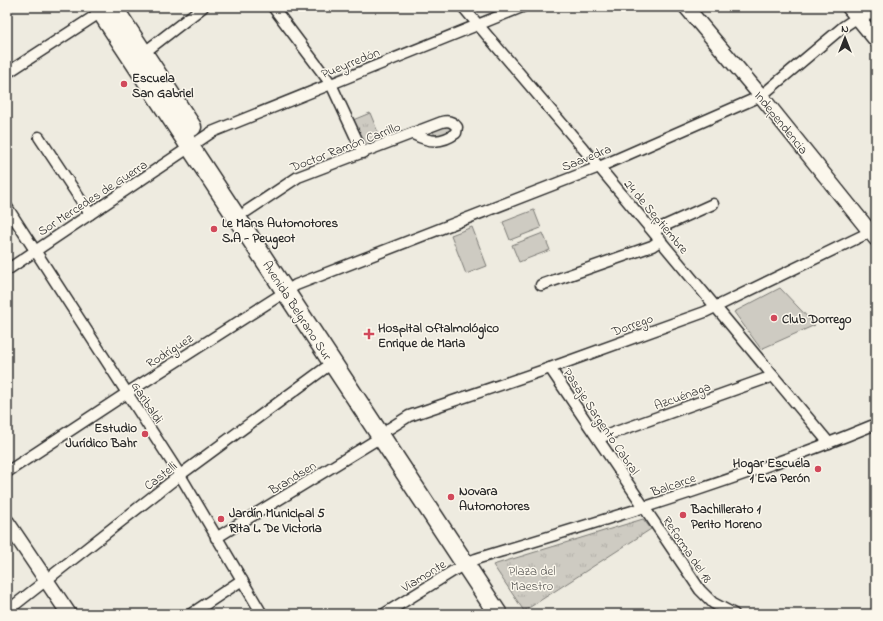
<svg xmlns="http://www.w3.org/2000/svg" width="883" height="621" font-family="'Indie Flower',sans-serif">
<defs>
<pattern id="park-tufts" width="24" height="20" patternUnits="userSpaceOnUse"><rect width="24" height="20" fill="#cecbc2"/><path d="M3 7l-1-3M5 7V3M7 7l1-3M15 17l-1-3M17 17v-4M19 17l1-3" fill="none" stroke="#b1aea7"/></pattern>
</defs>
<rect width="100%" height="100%" fill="#eeebe0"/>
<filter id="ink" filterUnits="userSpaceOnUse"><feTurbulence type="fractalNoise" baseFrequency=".025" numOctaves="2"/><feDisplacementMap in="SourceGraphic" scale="8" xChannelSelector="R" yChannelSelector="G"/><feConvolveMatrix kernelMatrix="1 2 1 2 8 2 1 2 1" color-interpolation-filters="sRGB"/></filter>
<g filter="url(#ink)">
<g fill="url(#park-tufts)" stroke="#7c7b76">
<path d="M370,113L382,142L364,149L353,120Z"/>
<path d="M443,125L452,127V132L444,137L435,135L433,132L436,127Z"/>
<path d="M643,519L651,529L524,611L493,565Z"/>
</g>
<g fill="#cecbc2" stroke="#7c7b76">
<path d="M534,210L541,228L510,240L503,222Z"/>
<path d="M472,227L487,266L466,274L451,235Z"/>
<path d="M543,233L550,250L519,262L512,245Z"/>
<path d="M780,288L815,325L761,349L734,312Z"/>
</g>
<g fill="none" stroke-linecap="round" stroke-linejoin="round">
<g stroke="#2b2b2b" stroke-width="13">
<g id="street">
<path d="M273,7L331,84L363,153"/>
<path d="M463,7L599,167L829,443"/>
<path d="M141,55L203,7"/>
<path d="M7,73L101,12"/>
<path d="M39,137L90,214"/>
<path d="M7,207L180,475L262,614"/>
<path d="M247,211L298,177L442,122C449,120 453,122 457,127L456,133C441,144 429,142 413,134"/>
<path d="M653,231L713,204"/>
<path d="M7,270L212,132L522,7"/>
<path d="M541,285L652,246L661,240"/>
<path d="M550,368L700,590L713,603L734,614"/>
<path d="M390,428L409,416L550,368L705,312L870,232L876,227"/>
<path d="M599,438L773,376"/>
<path d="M7,472L127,393L296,285L599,167L761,96L843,27L858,17L876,13"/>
<path d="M216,538L381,437"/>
<path d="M7,611L180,475L332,363"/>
<path d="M191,614L242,580"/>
<path d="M384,614L466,563L476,559C611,518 746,478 876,424"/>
</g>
</g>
<g stroke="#2b2b2b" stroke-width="17">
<g id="secondary">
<path d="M686,7L761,96L876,239"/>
<path d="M849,7L876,40"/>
<path d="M7,522L69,614"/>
</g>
</g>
<g stroke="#2b2b2b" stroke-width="21">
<g id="highway">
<path d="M98,7L498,614"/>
<path d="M113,7L192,127"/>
</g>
</g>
<use href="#street" stroke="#fbf7ec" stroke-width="10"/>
<use href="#secondary" stroke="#fbf7ec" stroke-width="14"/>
<use href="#highway" stroke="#fbf7ec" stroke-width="18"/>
</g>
</g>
<g fill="#d1495b" stroke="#fbf7ec" stroke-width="1.5">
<circle cx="124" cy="84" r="4"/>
<circle cx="214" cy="229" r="4"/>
<circle cx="774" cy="318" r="4"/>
<path d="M367 328h4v4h4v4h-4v4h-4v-4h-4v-4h4z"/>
<circle cx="145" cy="434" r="4"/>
<circle cx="818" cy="469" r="4"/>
<circle cx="451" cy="497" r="4"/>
<circle cx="683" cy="515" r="4"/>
<circle cx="221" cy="519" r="4"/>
</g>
<g text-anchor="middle" stroke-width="3" stroke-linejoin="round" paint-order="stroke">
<g font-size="13" fill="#2b2b2b" stroke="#fbf7ec">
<text transform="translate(350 62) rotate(-22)" y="5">Pueyrredón</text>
<text transform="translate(782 122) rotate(51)" y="5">Independencia</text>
<text transform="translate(345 146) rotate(-21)" y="5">Doctor Ramón Carrillo</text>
<text transform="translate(586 157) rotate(-22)" y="5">Saavedra</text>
<text transform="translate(92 197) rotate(-33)" y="5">Sor Mercedes de Guerra</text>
<text transform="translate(657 216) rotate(50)" y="5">24 de Septiembre</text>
<text transform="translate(298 310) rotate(57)" y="5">Avenida Belgrano Sur</text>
<text transform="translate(632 324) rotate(-20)" y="5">Dorrego</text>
<text transform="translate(169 350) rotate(-32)" y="5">Rodríguez</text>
<text transform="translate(682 395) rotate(-20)" y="5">Azcuénaga</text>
<text transform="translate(148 402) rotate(57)" y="5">Garibaldi</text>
<text transform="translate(602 421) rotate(56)" y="5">Pasaje Sargento Cabral</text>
<text transform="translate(160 475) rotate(-38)" y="5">Castelli</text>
<text transform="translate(292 477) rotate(-31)" y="5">Brandsen</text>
<text transform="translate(673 484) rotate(-19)" y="5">Balcarce</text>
<text transform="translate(688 549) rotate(56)" y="5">Reforma del 18</text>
<text transform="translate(423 575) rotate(-32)" y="5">Viamonte</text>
</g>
<g font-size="13" font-weight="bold" fill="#2b2b2b" stroke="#fbf7ec" text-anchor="start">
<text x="132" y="82">Escuela<tspan x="132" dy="15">San Gabriel</tspan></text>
<text x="222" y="227">Le Mans Automotores<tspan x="222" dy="15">S.A - Peugeot</tspan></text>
<text x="782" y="323">Club Dorrego</text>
<text x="378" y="332">Hospital Oftalmológico<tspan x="378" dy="15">Enrique de Maria</tspan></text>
<text x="137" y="432" text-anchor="end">Estudio<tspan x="137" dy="15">Jurídico Bahr</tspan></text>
<text x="810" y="467" text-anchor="end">Hogar Escuela<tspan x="810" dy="15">1 Eva Perón</tspan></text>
<text x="459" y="495">Novara<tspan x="459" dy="15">Automotores</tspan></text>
<text x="691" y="513">Bachillerato 1<tspan x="691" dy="15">Perito Moreno</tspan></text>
<text x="229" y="517">Jardín Municipal 5<tspan x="229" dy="15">Rita L. De Victoria</tspan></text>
</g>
<g font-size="13" fill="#545351" stroke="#fbf7ec">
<text x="532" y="575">Plaza del<tspan x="532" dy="15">Maestro</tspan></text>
</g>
</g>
<rect width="883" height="621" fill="none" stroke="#fbf7ec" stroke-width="24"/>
<rect x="12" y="12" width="859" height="597" fill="none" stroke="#2b2b2b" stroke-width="1.5" filter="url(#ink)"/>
<g transform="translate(845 38)" stroke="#fbf7ec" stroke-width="3" paint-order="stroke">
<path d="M0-3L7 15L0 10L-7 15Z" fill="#2b2b2b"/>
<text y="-6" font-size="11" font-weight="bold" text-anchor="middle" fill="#2b2b2b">N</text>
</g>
</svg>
